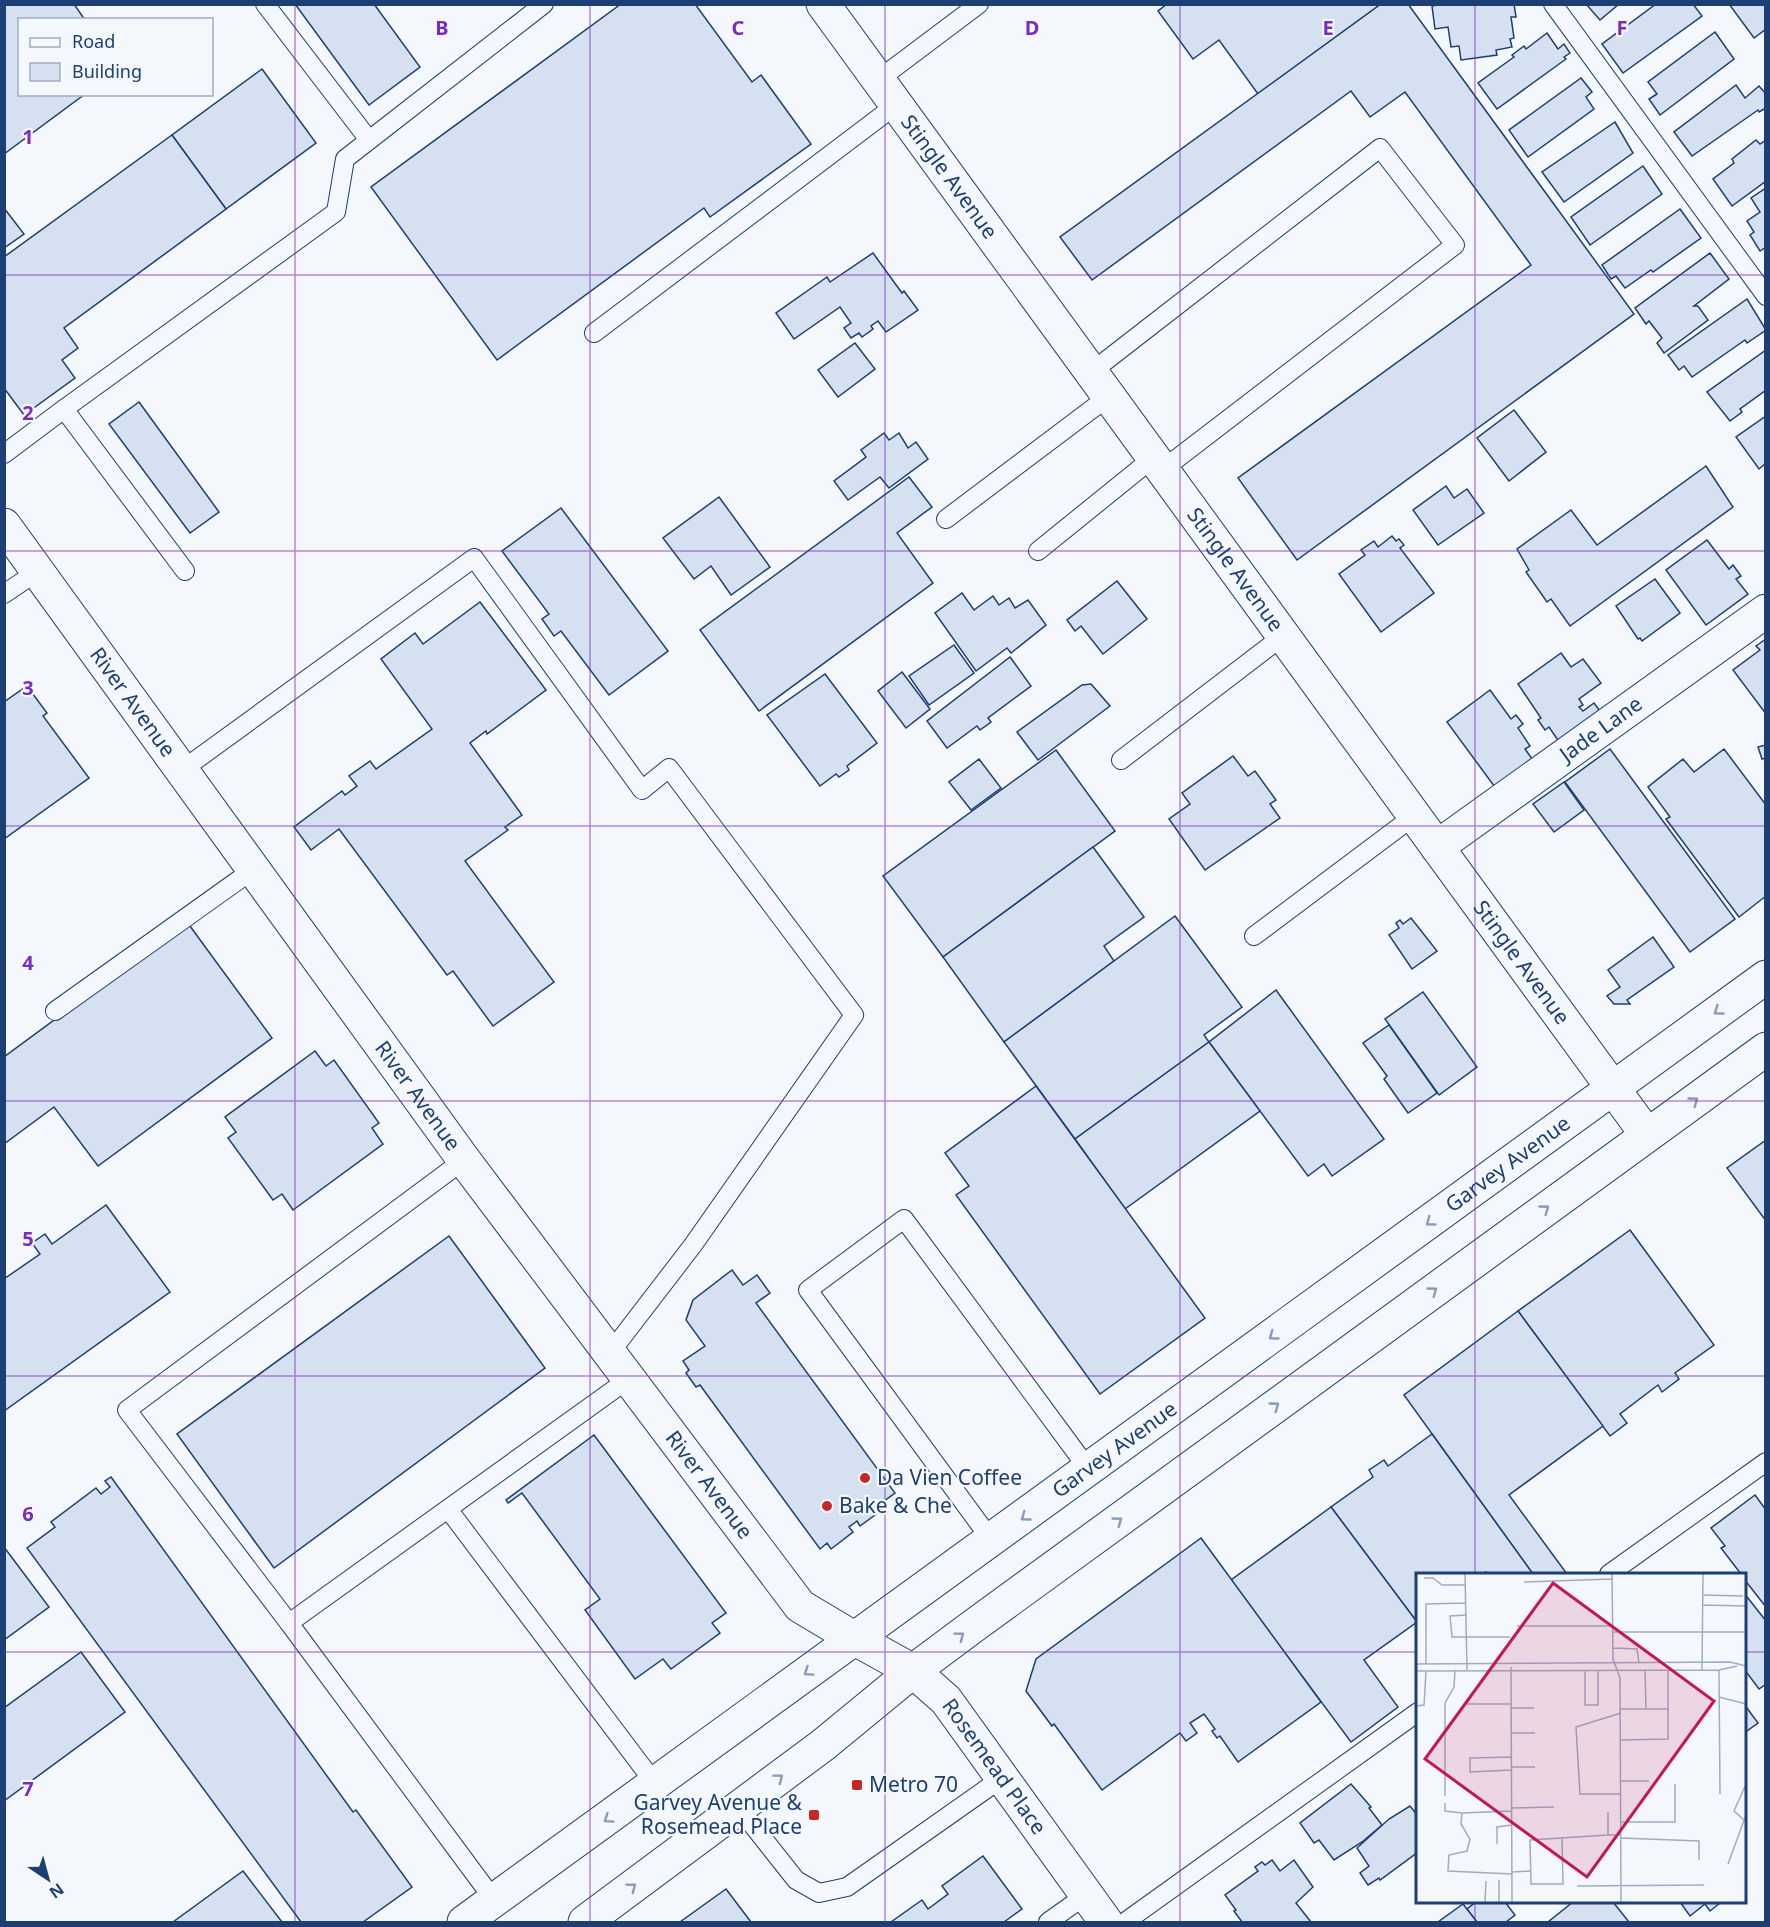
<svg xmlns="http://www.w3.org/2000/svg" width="1770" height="1927" font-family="'Noto Sans',sans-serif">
<rect width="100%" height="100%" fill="#f4f7fb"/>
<g fill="#d5e0f0" stroke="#1d3f73" stroke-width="1.5">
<path d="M4,4H74L85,20H20V94H85L4,154Z"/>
<path d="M295,4H374L420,67L369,105Z"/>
<path d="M621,4H695L752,82L761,75L811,144L710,217L704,208L497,360L371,187Z"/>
<path d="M1167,4H1381L1258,94L1219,40L1193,59L1158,11Z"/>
<path d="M1381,4H1408L1634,314L1297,560L1238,478L1531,265L1405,92L1370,117L1351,91L1092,280L1060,237Z"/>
<path d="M1444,4H1514L1516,17H1511L1514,38L1510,39L1512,47L1496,50L1497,55L1461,60L1459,46L1451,47L1448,27L1435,29L1432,6Z"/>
<path d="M1586,4H1619L1600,20Z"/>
<path d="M1656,4H1693L1702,16L1623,73L1602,44Z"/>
<path d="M1729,4H1766V29L1754,38Z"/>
<path d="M1715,32L1734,59L1660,115L1649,99L1657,94L1648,82Z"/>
<path d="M1547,33L1558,49L1564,44L1570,53L1564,57L1566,59L1497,109L1478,83L1514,57L1512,55L1524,46L1526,49Z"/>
<path d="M262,69L316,143L226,209L172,135Z"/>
<path d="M1581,78L1592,92L1586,97L1594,109L1528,157L1509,130Z"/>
<path d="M1736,85L1745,98L1759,86L1766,94V108L1759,112L1758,110L1692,156L1674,132Z"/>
<path d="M1615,122L1633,153L1564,202L1542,172Z"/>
<path d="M172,135L226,209L64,328L78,348L62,360L75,378L24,415L4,388V257Z"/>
<path d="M1756,140L1760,144L1766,140V181L1732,206L1713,179L1734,163L1732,159Z"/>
<path d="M1643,166L1662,194L1590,245L1571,217Z"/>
<path d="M1766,188V247L1760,251L1750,235L1754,232L1747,221L1760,212L1751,198Z"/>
<path d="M4,208L24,234L4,248Z"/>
<path d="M1680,209L1701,238L1653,272L1651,270L1625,288L1616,276L1611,279L1602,265Z"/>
<path d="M873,253L902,293L904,291L918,310L886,332L878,321L871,326L873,329L862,337L859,333L851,338L844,328L851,323L840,307L794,339L776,313L827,277L830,282Z"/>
<path d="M1710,253L1729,279L1694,306H1698L1708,320L1664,353L1657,343L1662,338L1649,321L1646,324L1635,308Z"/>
<path d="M1747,299L1766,330L1747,343L1745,340L1692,377L1684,366L1679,370L1668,355Z"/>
<path d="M855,343L875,369L838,397L818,370Z"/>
<path d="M1766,350V390L1740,409L1742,412L1730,421L1707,392Z"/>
<path d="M139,402L219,512L190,533L109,424Z"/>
<path d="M1514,410L1546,452L1509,481L1477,438Z"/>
<path d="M1766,416V463L1759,469L1736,437Z"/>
<path d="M884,433L889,440L899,433L908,448L916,442L928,459L889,488L880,477L848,500L834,481L866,457L861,450Z"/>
<path d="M1706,466L1733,507L1570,626L1551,599L1547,602L1526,572L1529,570L1517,549L1571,510L1597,545Z"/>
<path d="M909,477L932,507L897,533L933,583L759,711L700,630Z"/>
<path d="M1446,486L1454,498L1467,489L1484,513L1438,545L1413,510Z"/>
<path d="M719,497L770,567L731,595L711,566L694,579L663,538Z"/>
<path d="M561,508L668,651L609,695L561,631L554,636L542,619L549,614L502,551Z"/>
<path d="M1392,536L1396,541L1399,539L1404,545L1400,548L1434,593L1381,632L1339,574L1365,555L1361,550L1374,541L1378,547Z"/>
<path d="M1707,540L1729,569L1733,565L1741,576L1736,579L1748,594L1706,625L1666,570Z"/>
<path d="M1655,579L1680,613L1642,641L1640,638L1638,639L1616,606Z"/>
<path d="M1117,581L1147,619L1103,654L1081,626L1075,631L1067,620Z"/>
<path d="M962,593L974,610L993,596L999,605L1009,598L1015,608L1028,600L1046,625L1011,653L1007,648L976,671L935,613Z"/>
<path d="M480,602L546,690L487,734L486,731L470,743L522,815L505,827L508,830L465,861L554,982L493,1026L453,971L447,975L339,829L311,850L294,827L342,791L345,795L357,786L349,776L370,761L376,769L432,729L381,659L415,633L423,644Z"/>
<path d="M1766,639V714L1733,670L1760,650L1756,646Z"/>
<path d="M954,645L974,673L929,705L909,676Z"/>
<path d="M1561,653L1571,667L1583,659L1601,683L1579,699L1583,705L1579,707L1583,711L1594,703L1606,719L1564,749L1549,727L1545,730L1538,720L1541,718L1518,684Z"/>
<path d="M1010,657L1031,686L988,718L991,722L980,730L977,726L947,748L927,721Z"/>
<path d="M902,672L930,709L906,728L878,691Z"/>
<path d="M825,674L877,743L847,766L849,770L839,777L836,774L820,786L767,715Z"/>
<path d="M1091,684L1110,706L1038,760L1017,732L1082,685Z"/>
<path d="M27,686L47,713L43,716L89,778L4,839V702Z"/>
<path d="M1490,690L1511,719L1516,715L1523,724L1518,728L1530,746L1525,749L1538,767L1500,794L1447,722Z"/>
<path d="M1766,745V758L1762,759L1758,747Z"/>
<path d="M1610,749L1735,919L1690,952L1565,782Z"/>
<path d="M1724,749L1766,805V896L1739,917L1666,819L1670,817L1648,787L1683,759L1694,772Z"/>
<path d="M1056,750L1115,831L943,957L883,876Z"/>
<path d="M1233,756L1248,776L1255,771L1276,800L1270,804L1280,818L1205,870L1169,819L1190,804L1182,793Z"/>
<path d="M979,759L1001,788L971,810L949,782Z"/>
<path d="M1564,782L1584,810L1554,832L1533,804Z"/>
<path d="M1093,847L1144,917L1104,946L1114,961L1004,1042L943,957Z"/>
<path d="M1175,916L1242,1007L1204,1035L1209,1042L1075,1139L1004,1042Z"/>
<path d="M1411,918L1437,951L1412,969L1389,935L1399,928L1396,923L1400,920L1403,924Z"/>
<path d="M187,922L272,1038L98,1166L54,1107L4,1144V1057Z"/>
<path d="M1653,937L1674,967L1627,1000L1630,1004H1614L1607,996L1620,987L1608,970Z"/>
<path d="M1276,990L1384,1139L1332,1176L1324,1164L1308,1176L1209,1042Z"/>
<path d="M1423,992L1477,1067L1439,1095L1385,1019Z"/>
<path d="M1389,1025L1437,1093L1408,1113L1384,1079L1387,1076L1363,1043Z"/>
<path d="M1209,1042L1260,1111L1125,1209L1075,1139Z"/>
<path d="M315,1051L326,1066L334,1060L379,1123L372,1128L383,1144L293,1210L282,1194L273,1200L228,1138L236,1132L225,1117Z"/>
<path d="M1036,1086L1205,1318L1100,1394L956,1195L969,1186L945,1153Z"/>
<path d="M1766,1140V1221L1727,1168Z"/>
<path d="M106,1205L170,1292L4,1411V1279L40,1254L32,1243L45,1234L52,1244Z"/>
<path d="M1630,1230L1714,1345L1675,1373L1679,1379L1662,1392L1658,1385L1620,1414L1627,1423L1610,1436L1518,1311Z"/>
<path d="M449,1236L545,1368L274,1568L177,1434Z"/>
<path d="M732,1270L743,1285L757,1275L770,1293L756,1303L895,1493L876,1507L879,1512L860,1526L857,1521L849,1527L853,1532L831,1549L827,1543L820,1549L700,1385L696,1387L686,1373L689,1370L683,1361L705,1346L686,1320L693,1300Z"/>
<path d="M1518,1311L1603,1426L1509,1495L1567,1574H1533L1404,1395Z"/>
<path d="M1432,1434L1533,1574H1488L1486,1572L1482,1574H1418L1417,1622L1331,1507L1373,1477L1369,1470L1384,1460L1388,1466Z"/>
<path d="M594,1435L726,1613L712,1623L720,1633L671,1669L663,1659L635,1679L585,1610L600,1599L522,1493L508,1503L506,1500Z"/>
<path d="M111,1477L353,1812L356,1810L412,1887L363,1922H301L27,1548L55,1527L51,1522L96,1488L101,1494L110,1487L105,1481Z"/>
<path d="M1755,1495L1766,1510V1607L1744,1579V1574H1741L1721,1548L1725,1546L1711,1528Z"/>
<path d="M1331,1507L1417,1622L1364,1660L1398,1707L1351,1742L1231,1580Z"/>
<path d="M1201,1538L1321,1702L1238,1762L1220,1736L1217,1738L1212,1731L1215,1729L1204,1714L1190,1723L1197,1733L1186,1741L1180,1733L1102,1790L1054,1724L1052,1726L1026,1691L1036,1659Z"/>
<path d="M4,1547L49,1607L4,1640Z"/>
<path d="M1744,1593L1766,1621V1684L1759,1689L1744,1669Z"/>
<path d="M81,1652L125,1712L4,1801V1708Z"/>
<path d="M1744,1704L1758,1723L1744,1733Z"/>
<path d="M1351,1784L1371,1807L1369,1808L1382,1825L1362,1842L1334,1860L1319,1840L1314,1843L1300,1823Z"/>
<path d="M1410,1806L1418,1816V1852L1380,1880L1379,1878L1368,1885L1360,1873L1369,1866L1357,1848L1389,1819Z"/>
<path d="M983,1856L1022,1909L1004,1922H891L922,1900L928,1909L948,1894L942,1886Z"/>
<path d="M1272,1860L1280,1871L1294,1860L1313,1887L1296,1903L1311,1922H1242L1234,1911L1236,1910L1225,1895L1258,1871L1255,1867L1262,1862L1265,1865Z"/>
<path d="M243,1871L282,1922H173Z"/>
<path d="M726,1889L751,1922H680Z"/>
<path d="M1476,1902H1505L1515,1915L1506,1922H1477L1467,1909Z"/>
<path d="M1573,1902H1613L1629,1922H1548Z"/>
<path d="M1680,1902H1719L1720,1903L1710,1911L1705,1904L1690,1916Z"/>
<path d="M1463,1904L1477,1922H1438Z"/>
</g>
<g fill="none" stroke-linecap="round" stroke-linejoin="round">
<g stroke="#1d3f73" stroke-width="20">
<g id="lane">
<path d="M265,4L369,140"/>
<path d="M1553,4L1766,296"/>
<path d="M878,80L979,4"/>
<path d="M594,333L896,105"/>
<path d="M1090,373L1380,148L1455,245L1162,470"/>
<path d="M64,409L336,212L345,159L544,4"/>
<path d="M4,454L64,409L185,571"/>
<path d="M946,519L1108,397"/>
<path d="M1038,551L1153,458"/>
<path d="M4,594L38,571"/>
<path d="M1121,760L1283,636"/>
<path d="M182,770L474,558L642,790L669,768L854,1015L693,1245L610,1353"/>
<path d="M1254,936L1414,816"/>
<path d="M55,1011L254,869"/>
<path d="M448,1509L656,1785"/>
<path d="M992,1541L808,1290L904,1219L1089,1470"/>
<path d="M1609,1574L1766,1462"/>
<path d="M289,1623L127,1410L464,1160"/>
<path d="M739,1808L796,1880L819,1893L847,1887L1002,1778"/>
<path d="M494,1900L289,1623L630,1378"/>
<path d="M1048,1922L1086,1895"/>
<path d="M1125,1922L1418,1712"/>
</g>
</g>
<g stroke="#1d3f73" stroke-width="35">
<g id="street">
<path id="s1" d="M823,4L1647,1135"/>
<path id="s2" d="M4,525L464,1160L794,1598L800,1606L857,1640"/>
<path id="s3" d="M1437,847L1766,611"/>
</g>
</g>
<g stroke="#1d3f73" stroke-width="35">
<g id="secondary">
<path id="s4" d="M857,1640L913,1671L946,1700L1106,1922"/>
</g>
</g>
<g stroke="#1d3f73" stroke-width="35">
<g id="primary">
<path id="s5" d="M464,1922L1766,977"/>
<path d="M585,1922L823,1745L913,1671L972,1627L1766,1049"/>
</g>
</g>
<use href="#lane" stroke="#f4f7fb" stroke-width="18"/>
<use href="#street" stroke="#f4f7fb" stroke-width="33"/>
<use href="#secondary" stroke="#f4f7fb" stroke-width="33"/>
<use href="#primary" stroke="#f4f7fb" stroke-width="33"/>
</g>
<defs><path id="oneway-chevron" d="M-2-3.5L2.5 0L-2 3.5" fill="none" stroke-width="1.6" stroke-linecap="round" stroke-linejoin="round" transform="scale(1.5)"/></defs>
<g stroke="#889bb7">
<use href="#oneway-chevron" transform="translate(1718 1011) rotate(144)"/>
<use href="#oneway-chevron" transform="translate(1694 1101) rotate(-36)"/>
<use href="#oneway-chevron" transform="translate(1545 1209) rotate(-36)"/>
<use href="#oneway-chevron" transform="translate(1430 1222) rotate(144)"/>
<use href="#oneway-chevron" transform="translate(1433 1291) rotate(-36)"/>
<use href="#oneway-chevron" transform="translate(1273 1336) rotate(144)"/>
<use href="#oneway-chevron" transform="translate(1275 1406) rotate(-36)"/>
<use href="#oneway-chevron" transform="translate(1025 1517) rotate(144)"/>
<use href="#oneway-chevron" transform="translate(1118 1521) rotate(-36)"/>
<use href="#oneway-chevron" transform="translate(960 1636) rotate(-37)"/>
<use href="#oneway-chevron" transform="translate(808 1672) rotate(146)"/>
<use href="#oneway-chevron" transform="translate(779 1778) rotate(-37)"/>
<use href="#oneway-chevron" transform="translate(608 1819) rotate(145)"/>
<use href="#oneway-chevron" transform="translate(632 1887) rotate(-37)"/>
</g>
<path fill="none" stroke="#7b2cbf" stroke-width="1.5" stroke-opacity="0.55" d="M295,4V1922M590,4V1922M885,4V1922M1180,4V1922M1475,4V1574M4,275H1766M4,551H1766M4,826H1766M4,1101H1766M4,1376H1766M4,1652H1418M1744,1652H1766M1475,1902V1922"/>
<g fill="#c62828" stroke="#f4f7fb" stroke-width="2">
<circle cx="865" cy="1478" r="6"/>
<circle cx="827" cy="1506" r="6"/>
<rect x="851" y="1779" width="12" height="12" rx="3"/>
<rect x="808" y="1809" width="12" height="12" rx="3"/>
</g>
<g text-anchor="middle" stroke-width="4.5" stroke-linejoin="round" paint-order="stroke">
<g font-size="21" fill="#1d3f73" stroke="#f4f7fb">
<text dy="7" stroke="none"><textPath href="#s1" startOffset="214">Stingle Avenue</textPath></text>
<text dy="7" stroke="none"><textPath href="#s1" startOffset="700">Stingle Avenue</textPath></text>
<text dy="7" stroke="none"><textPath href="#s2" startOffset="219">River Avenue</textPath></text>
<text dy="7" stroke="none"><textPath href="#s3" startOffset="202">Jade Lane</textPath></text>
<text dy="7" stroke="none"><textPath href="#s1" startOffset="1186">Stingle Avenue</textPath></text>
<text dy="7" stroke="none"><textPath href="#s2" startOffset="705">River Avenue</textPath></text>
<text dy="7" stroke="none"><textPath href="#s5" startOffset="1290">Garvey Avenue</textPath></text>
<text dy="7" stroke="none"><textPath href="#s5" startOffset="804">Garvey Avenue</textPath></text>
<text dy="7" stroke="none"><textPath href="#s2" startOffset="1191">River Avenue</textPath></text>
<text dy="7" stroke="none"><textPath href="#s4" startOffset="190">Rosemead Place</textPath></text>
</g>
<g font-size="21" fill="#1d3f73" stroke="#f4f7fb" text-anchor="start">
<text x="877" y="1485">Da Vien Coffee</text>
<text x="839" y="1513">Bake &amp; Che</text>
<text x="869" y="1792">Metro 70</text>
<text x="802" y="1810" text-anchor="end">Garvey Avenue &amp;<tspan x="802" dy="24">Rosemead Place</tspan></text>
</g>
</g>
<g transform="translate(1416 1573)">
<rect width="330" height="330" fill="#f4f7fb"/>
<path fill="none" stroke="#9eadc5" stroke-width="1.5" d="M49,1L51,97M196,1L197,86L204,105L205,329M8,5H17L26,12H50M108,9L196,6M286,22L327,23M286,32L330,33M51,42L34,43L36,64H94M101,53H197M197,59H330M197,75L221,76L223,90M0,91L314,89L330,93M10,91V31L50,30M95,94L96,329M169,97V132H182V97M229,97L230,136M286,97L287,1M303,97L304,221M0,98L303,97L321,93M303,124L330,131M50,131H95M0,133L8,132L10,98M95,135H118M204,136H252V97M205,140L160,154L164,221H205M96,160H119M205,167L252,166V136M96,184L54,185V199L96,197M96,194H119M205,208H233M29,223V130L38,114L39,97M29,230V238L46,240M96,235L138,234M96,238L46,240L45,251L54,266L51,278L33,282L32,298L96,301M192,239V262H205M328,247L318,238L330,211M205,249H259V211M205,265L283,268V287M146,266L147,311H115L114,267L192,262M81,271V254L96,252M312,291L330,242M96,299L115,298M83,307V329M161,313L288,312M69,329L70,308"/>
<path fill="#c2185b" fill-opacity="0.15" stroke="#c2185b" stroke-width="3" d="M137,10L298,128L171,304L9,186Z"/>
<rect width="330" height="330" fill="none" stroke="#1d3f73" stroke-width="3"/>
</g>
<g font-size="20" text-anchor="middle" font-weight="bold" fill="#7b2cbf" stroke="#f4f7fb" stroke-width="4.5" stroke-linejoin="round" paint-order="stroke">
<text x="442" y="35">B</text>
<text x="738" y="35">C</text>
<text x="1032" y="35">D</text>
<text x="1328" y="35">E</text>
<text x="1622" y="35">F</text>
<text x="28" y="144">1</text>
<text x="28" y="420">2</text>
<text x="28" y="695">3</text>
<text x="28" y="970">4</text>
<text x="28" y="1246">5</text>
<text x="28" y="1521">6</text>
<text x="28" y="1796">7</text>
</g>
<rect width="1770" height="1927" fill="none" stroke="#1d3f73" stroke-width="12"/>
<rect x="18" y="18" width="195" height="78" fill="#f4f7fb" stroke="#9eadc5" stroke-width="1.5"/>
<rect x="30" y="38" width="30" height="9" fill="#f4f7fb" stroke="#9eadc5" stroke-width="1.5"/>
<text x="72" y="48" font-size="18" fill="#1d3f73">Road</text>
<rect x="30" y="63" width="30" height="18" fill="#d5e0f0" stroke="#9eadc5" stroke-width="1.5"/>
<text x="72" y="78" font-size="18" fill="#1d3f73">Building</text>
<g transform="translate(48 1879) rotate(144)" stroke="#f4f7fb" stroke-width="4.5" paint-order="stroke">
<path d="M0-4.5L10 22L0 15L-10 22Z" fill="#1d3f73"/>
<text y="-9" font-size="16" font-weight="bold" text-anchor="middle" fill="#1d3f73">N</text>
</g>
</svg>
